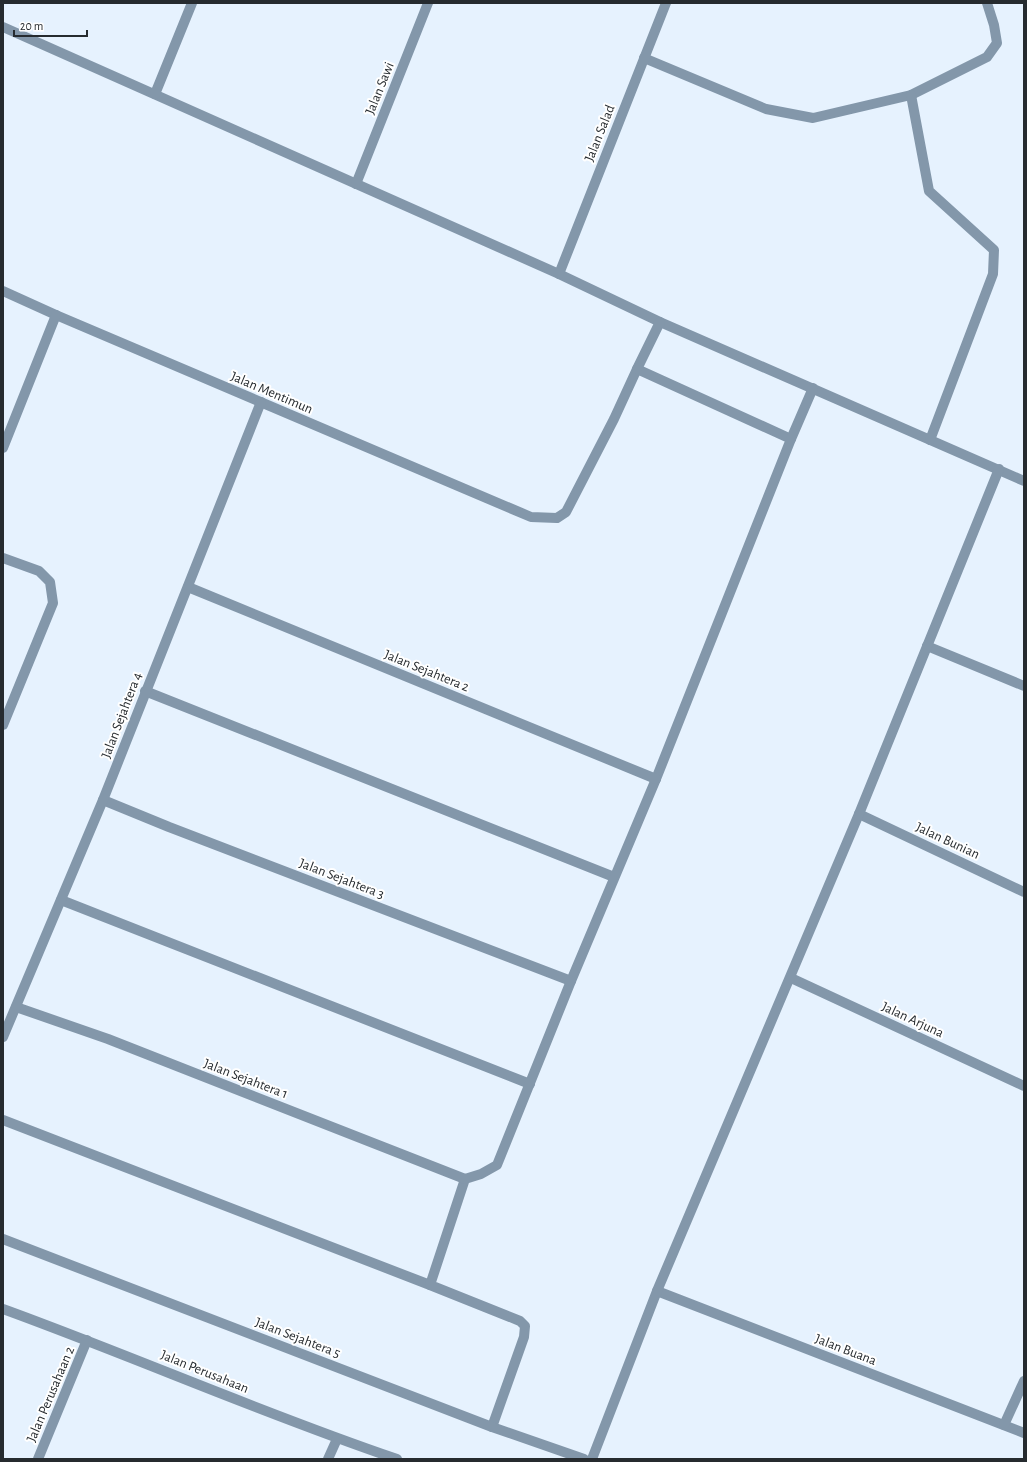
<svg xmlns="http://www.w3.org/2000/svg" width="1027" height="1462" font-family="'Alegreya Sans',sans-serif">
<rect width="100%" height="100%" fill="#e6f2fe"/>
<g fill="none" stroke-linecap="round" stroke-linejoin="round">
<g stroke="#8397aa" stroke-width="10">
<path d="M145,691L614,877"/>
<path d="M61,900L530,1084"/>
<path d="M3,1120L430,1285"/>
</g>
<g stroke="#8397aa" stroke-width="10">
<path d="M3,27L559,274L660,322L1024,481"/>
<path d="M644,58L766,109L813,118L911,95L987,57L997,43L994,25L987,3"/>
<path d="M155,94L192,3"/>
<path d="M911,95L929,191L994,250L993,274L930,440"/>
<path d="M356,184L428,3"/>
<path d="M559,274L666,3"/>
<path d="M3,291L56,315L531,517L557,518L566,512L614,419L637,369L791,439L656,779L571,981L497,1165L481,1174L465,1179L430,1285L520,1321L525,1326L524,1337L492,1427"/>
<path d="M637,369L660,322"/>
<path d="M791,439L813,388"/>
<path d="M3,448L56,315"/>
<path d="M3,558L39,571L50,582L53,603L3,725"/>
<path d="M188,587L656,779"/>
<path d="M927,646L1024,686"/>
<path d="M103,800L169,827L571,981"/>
<path d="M859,814L1024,892"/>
<path d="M791,978L1024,1086"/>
<path d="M16,1007L108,1039L465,1179"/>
<path d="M3,1037L103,800L261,402"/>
<path d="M3,1239L492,1427L584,1459"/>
<path d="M657,1291L1024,1433"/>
<path d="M3,1309C135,1357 264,1414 397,1459"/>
<path d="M1004,1425L1024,1381"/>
<path d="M38,1459L87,1340"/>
<path d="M328,1459L337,1439"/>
<path d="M592,1459L657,1291L859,814L999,469"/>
</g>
</g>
<g text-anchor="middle" stroke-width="4" stroke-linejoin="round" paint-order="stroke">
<g font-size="14" fill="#262b2f" stroke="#fff">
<text transform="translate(379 88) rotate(-68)" y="5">Jalan Sawi</text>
<text transform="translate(599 133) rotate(-68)" y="5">Jalan Salad</text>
<text transform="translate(272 392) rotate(23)" y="5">Jalan Mentimun</text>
<text transform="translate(427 670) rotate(22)" y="5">Jalan Sejahtera 2</text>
<text transform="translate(121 715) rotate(-69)" y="5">Jalan Sejahtera 4</text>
<text transform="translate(948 840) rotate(25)" y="5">Jalan Bunian</text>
<text transform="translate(342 878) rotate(21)" y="5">Jalan Sejahtera 3</text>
<text transform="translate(913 1019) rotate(25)" y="5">Jalan Arjuna</text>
<text transform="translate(246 1078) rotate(21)" y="5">Jalan Sejahtera 1</text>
<text transform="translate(298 1337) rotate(21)" y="5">Jalan Sejahtera 5</text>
<text transform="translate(846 1349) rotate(21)" y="5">Jalan Buana</text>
<text transform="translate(205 1371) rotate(22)" y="5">Jalan Perusahaan</text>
<text transform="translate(50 1394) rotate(-67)" y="5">Jalan Perusahaan 2</text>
</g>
</g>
<rect width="1027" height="1462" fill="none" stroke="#262b2f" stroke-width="8"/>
<path d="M14 30v6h73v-6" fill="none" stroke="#262b2f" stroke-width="2"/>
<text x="20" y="30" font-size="12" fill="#262b2f" stroke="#ffffff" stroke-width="3" paint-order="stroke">20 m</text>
</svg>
